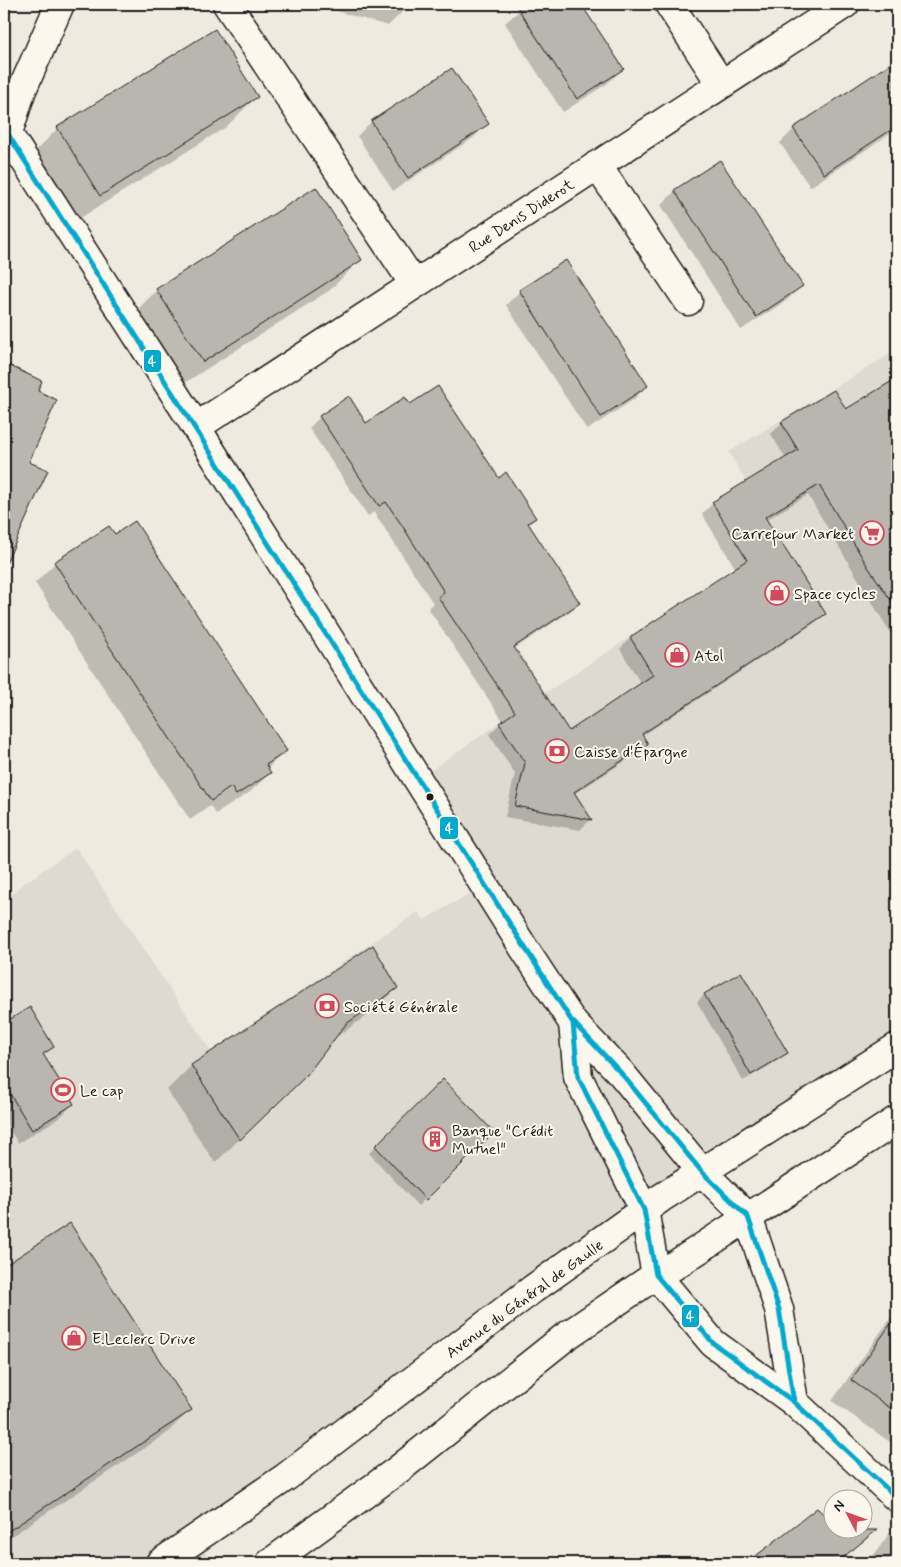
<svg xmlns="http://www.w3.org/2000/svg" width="901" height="1567" font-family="Mynerve,sans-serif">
<rect width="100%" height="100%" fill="#eeeadf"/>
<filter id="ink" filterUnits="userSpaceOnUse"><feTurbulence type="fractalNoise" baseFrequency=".02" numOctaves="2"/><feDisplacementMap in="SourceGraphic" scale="10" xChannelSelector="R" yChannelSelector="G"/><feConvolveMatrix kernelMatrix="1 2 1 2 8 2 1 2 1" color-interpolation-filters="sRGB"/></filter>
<g filter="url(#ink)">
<path fill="#dedad1" d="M897,350V1047L197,1539L211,1563H4V903L20,886L76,848L211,1051L418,912L424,920L483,886L417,780L499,723L779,540L729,452Z"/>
<g fill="#0003">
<path d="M312,4H404L402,12L388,26Z"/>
<path d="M527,4H580L622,69L608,83L563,112L505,23Z"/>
<path d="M728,4H748L734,13Z"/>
<path d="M897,60V129L810,187L780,143L794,129Z"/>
<path d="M451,70L487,124L473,138L393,191L357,136L371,122Z"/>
<path d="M256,97L226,127L69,225L28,159L58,128Z"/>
<path d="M720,162L801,286L787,300L741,330L661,205L675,191Z"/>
<path d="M360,260L330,290L172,391L127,320L157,290Z"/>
<path d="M520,291L647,386L633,400L587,430L506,305Z"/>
<path d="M8,367L36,391L10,551L4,557V370Z"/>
<path d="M897,380V644L808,495L766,520L824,614L813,624L642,736L646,744L636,754L574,794L590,820L580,830L505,817L515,774L489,734L503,721L428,608L433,603L374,512L368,516L309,428L320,417L366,425L410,406L498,479L535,518L528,525L578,603L568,613L514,649L568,733L641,684L620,649L630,638L736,569L702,514L713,503L786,459L771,434L782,423L845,411Z"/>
<path d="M109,528L285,751L267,769L270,773L250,792L216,814L210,806L190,820L35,583L55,563Z"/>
<path d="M372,947L397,988L372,1012L332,1040L280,1100L215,1163L167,1090L191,1066Z"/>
<path d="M740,974L786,1053L779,1060L743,1081L697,1002L704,995Z"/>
<path d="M29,1008L53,1046L43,1056L73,1104L59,1118L18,1143L4,1121V1024Z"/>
<path d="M443,1081L493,1132L418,1206L369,1153Z"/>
<path d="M70,1225L190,1410L166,1434L4,1541V1268Z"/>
<path d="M897,1309V1447L832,1401Z"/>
<path d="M834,1514V1530H851L861,1541L837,1563H739Z"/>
<path d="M897,1523V1555L885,1563H868Z"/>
</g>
<g fill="#b9b6af" stroke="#1c1c1c">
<path d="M515,4H581L624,69L577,99Z"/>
<path d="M215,29L258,97L100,196L57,127Z"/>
<path d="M897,59V126L824,174L793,128Z"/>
<path d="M452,68L489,124L408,178L371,121Z"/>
<path d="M720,160L803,286L756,317L674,190Z"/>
<path d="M316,187L362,260L203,362L156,289Z"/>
<path d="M566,260L648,386L601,417L519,290Z"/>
<path d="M4,363L42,381L38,391L57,400L29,462L48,470L4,568Z"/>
<path d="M897,378V609L868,567L819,485L765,517L826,614L642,734L648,744L574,792L592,820L515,806L525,763L499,723L515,712L438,597L444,592L405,530L386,502L379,506L319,416L349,396L366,423L405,397L410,404L438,386L499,478L506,472L536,518L528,523L580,603L514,647L569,731L653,675L630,637L747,560L712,502L798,450L781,422L834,390L846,409Z"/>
<path d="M135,521L287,751L266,765L271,773L236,795L231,787L211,801L54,562L109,526L115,534Z"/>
<path d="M373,945L398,988L346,1024L306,1076L240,1140L191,1065Z"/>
<path d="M741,972L788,1053L751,1075L704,994Z"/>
<path d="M30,1007L54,1047L43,1054L74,1104L32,1130L4,1084V1023Z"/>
<path d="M443,1079L494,1132L426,1200L375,1146Z"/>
<path d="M70,1223L192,1410L4,1534V1266Z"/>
<path d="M897,1315V1413L851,1380Z"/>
<path d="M817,1508L834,1524V1530H877L836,1563H747Z"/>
</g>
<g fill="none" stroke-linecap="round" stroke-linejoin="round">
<g stroke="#1c1c1c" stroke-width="31">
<g id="street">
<path d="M227,4L414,284"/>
<path d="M669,4L721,84"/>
<path d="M4,128L196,427L525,950L573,1023L621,1073L702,1172L748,1217"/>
<path d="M4,146L21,92L60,4"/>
<path d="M597,165L688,301"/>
<path d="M196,427L845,4"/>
<path d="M573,1023L578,1077L644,1210L656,1275"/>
</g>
</g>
<g stroke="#1c1c1c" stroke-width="31">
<g id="secondary">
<path d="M748,1217L779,1309L794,1402"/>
<path d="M656,1275L713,1343L794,1402L897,1498"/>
</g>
</g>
<g stroke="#1c1c1c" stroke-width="31">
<g id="primary">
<path d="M160,1563L286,1477L533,1289L661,1198L897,1047"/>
<path d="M270,1563L399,1469L565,1337L656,1275L672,1267L897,1120"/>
</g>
</g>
<use href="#street" stroke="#fbf7ec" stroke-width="28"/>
<use href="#secondary" stroke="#fbf7ec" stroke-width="28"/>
<use href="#primary" stroke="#fbf7ec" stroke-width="28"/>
<g stroke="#fbf7ec" stroke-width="9">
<g id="bus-1">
<path d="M4,128L573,1023L578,1077L644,1210L656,1275L713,1343L794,1402L897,1498"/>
<path d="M573,1022L621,1073L702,1172L748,1217L779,1309L794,1402L811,1418"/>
</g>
</g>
<use href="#bus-1" stroke="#00a9ce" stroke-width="5"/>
</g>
</g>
<defs>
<g id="supermarket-ring" transform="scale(1.25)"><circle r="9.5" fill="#fbf7ec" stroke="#d1495b" stroke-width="1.5"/><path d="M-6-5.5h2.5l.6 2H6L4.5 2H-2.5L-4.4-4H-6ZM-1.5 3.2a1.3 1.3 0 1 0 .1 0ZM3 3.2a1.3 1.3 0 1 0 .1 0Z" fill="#d1495b"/></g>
<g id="shop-ring" transform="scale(1.25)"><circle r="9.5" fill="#fbf7ec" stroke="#d1495b" stroke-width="1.5"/><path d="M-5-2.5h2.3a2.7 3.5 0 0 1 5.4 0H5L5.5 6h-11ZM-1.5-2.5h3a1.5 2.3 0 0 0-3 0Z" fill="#d1495b"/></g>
<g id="bank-ring" transform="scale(1.25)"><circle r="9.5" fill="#fbf7ec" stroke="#d1495b" stroke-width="1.5"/><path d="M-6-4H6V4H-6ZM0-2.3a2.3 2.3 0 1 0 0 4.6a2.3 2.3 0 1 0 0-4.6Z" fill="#d1495b"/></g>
<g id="stadium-ring" transform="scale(1.25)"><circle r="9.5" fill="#fbf7ec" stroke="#d1495b" stroke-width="1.5"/><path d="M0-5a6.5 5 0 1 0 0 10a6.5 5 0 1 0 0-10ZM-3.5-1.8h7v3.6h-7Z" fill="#d1495b"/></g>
<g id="building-ring" transform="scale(1.25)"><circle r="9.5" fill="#fbf7ec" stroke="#d1495b" stroke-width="1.5"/><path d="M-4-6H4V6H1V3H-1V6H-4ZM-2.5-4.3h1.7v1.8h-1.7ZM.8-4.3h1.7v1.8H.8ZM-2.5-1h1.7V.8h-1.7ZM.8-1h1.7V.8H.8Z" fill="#d1495b"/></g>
</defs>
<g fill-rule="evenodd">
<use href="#supermarket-ring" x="872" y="533"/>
<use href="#shop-ring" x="777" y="593"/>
<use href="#shop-ring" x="677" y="655"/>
<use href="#bank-ring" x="557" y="751"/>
<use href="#bank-ring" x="327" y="1006"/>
<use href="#stadium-ring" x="63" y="1090"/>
<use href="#building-ring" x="435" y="1139"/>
<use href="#shop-ring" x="74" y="1338"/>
</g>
<circle fill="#1c1c1c" stroke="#fbf7ec" stroke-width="2" cx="430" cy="797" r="4.5"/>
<g text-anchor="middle" stroke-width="4" stroke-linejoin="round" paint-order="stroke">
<g font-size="16" fill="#1c1c1c" stroke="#fbf7ec">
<text transform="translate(521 215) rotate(-33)" y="6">Rue Denis Diderot</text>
<text transform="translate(524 1298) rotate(-36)" y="6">Avenue du Général de Gaulle</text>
</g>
<g font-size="16" fill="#1c1c1c" stroke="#fbf7ec" text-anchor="start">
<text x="854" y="539" text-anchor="end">Carrefour Market</text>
<text x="794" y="599">Space cycles</text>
<text x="694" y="661">Atol</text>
<text x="574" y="757">Caisse d'Épargne</text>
<text x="344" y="1012">Société Générale</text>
<text x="80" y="1096">Le cap</text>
<text x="452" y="1136">Banque "Crédit<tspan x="452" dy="18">Mutuel"</tspan></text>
<text x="92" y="1344">E.Leclerc Drive</text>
</g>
</g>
<g stroke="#fbf7ec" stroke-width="2">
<rect x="143" y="349" width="19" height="24" rx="5" fill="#00a9ce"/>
<rect x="439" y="816" width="20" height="24" rx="5" fill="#00a9ce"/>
<rect x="681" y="1304" width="19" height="24" rx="5" fill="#00a9ce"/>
</g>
<g font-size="14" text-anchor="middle" font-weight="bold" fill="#fff">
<text x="152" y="366">4</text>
<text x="449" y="833">4</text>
<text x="690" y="1321">4</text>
</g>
<rect width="901" height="1567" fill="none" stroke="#fbf7ec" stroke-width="20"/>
<rect x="10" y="10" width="881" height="1547" fill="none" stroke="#1c1c1c" stroke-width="2" filter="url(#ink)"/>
<g transform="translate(848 1514) rotate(311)"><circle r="24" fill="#fbf7ec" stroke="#a29f99"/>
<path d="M0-4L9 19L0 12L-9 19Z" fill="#d1495b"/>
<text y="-8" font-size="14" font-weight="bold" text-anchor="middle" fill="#1c1c1c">N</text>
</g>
</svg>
